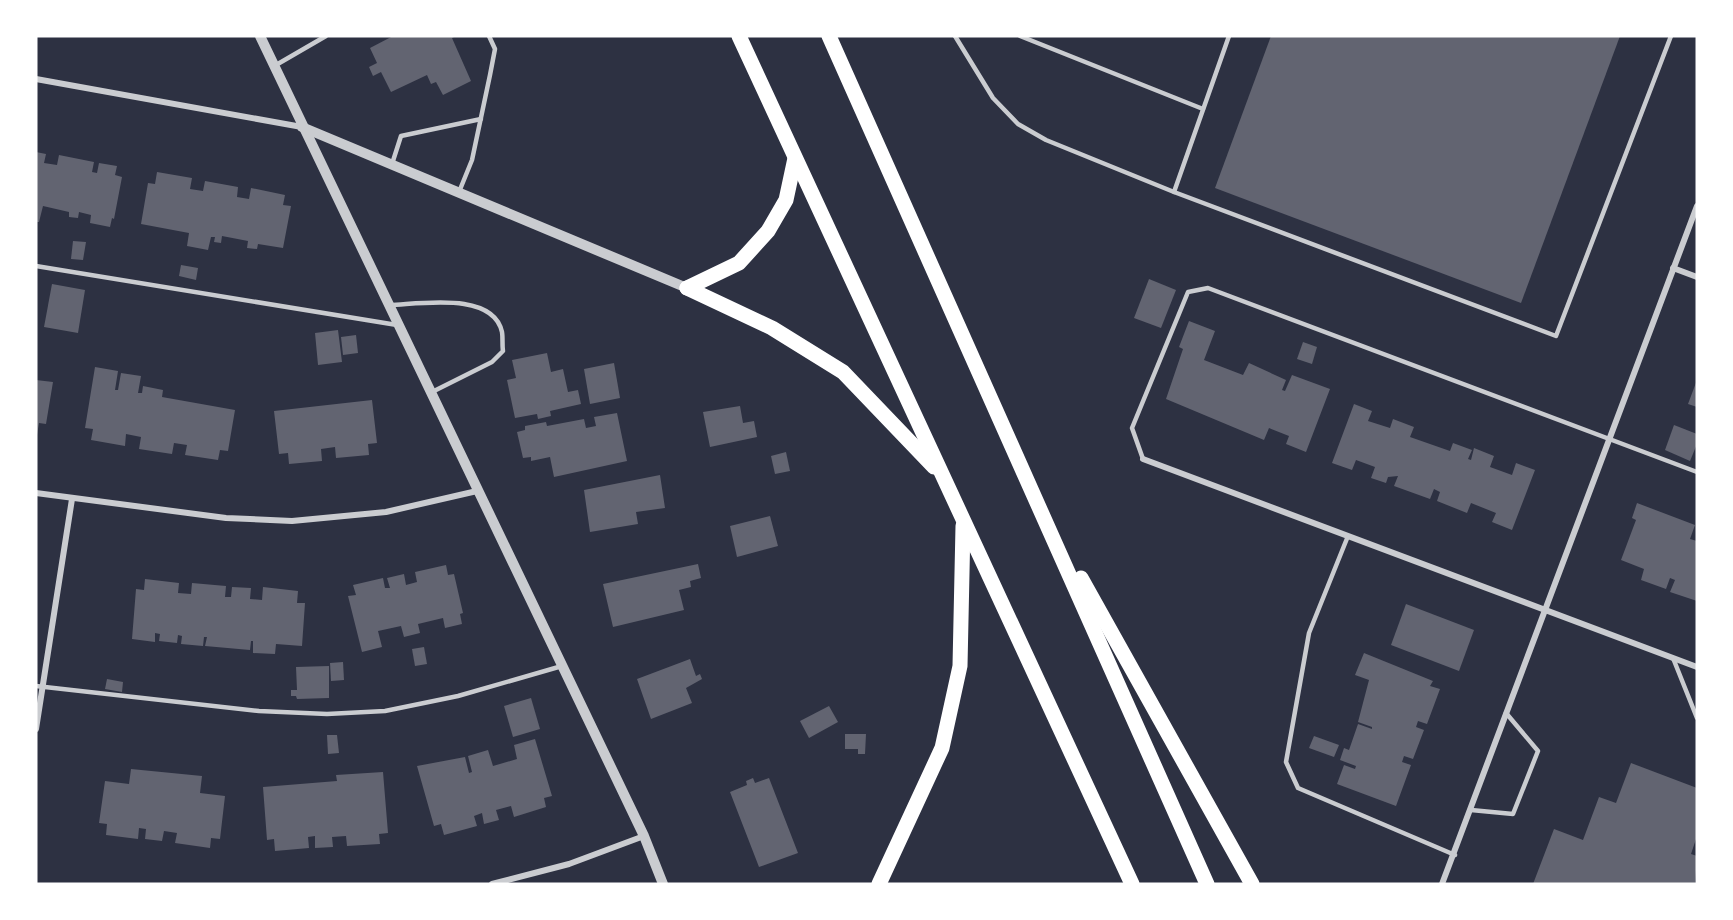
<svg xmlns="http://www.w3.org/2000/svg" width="1733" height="920" font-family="'IBM Plex Sans',sans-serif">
<rect width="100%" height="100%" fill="#2d3142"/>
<g fill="#626471">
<path d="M393,36H456L452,38L471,81L443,95L436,82L431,84L427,75L391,92L381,72L373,76L369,67L377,63L370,48Z"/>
<path d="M1271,36H1620L1521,303L1215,188Z"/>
<path d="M36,152L46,154L44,163L57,165L59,155L94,162L92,172L97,173L99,163L117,166L115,175L122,177L114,219L112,218L110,227L90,223L91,215L79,212L78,218L69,217V212L43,206L39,222H36Z"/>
<path d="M157,172L192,178L190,189L203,191L205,181L238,187L237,197L249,199L251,188L285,195L283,205L291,206L283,248L258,244L257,249L247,248L248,241L222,236L221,243L214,242L215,237H211L208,250L187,246L189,233L141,224L148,183L155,184Z"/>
<path d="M73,241L86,242L83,260L71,259Z"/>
<path d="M181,265L198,268L196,280L179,276Z"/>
<path d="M1149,279L1176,290L1161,328L1134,318Z"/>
<path d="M52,284L85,290L78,333L44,327Z"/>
<path d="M1189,321L1215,331L1204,360L1243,375L1249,363L1286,380L1282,390L1285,391L1292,375L1330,389L1306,452L1286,444L1289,436L1269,428L1264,440L1166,399L1183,349L1179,347Z"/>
<path d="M338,330L342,362L318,365L315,333Z"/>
<path d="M356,335L358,353L343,355L341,337Z"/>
<path d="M1303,342L1317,347L1312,364L1297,359Z"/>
<path d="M547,353L551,372L563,369L568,392L578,390L581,404L550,411L551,416L538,419L537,414L515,418L507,380L516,378L512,360Z"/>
<path d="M614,363L620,398L590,404L584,369Z"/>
<path d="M95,367L118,371L115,390H118L121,373L141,376L138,393H142L143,386L163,390L162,397L235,410L228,451L220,450L218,460L185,455L187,445L174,443L172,454L139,449L141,437L126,434L125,446L91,440L93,429L85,428Z"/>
<path d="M36,380L53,382L46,424L39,423L37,435Z"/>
<path d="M1697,380V407L1688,404Z"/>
<path d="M372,400L377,443L368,444L369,455L336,458L335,447L321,449L322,461L289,464L288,453L279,454L274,411Z"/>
<path d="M1354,404L1372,411L1368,421L1390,428L1393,419L1414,427L1410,437L1450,451L1453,443L1472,450L1468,459L1471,460L1474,448L1494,456L1490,467L1512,475L1516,463L1535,470L1512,530L1492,522L1496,513L1471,503L1467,513L1437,501L1440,492L1434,489L1430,499L1394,486L1398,476L1388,477L1386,483L1371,478L1375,467L1356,460L1352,470L1332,463Z"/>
<path d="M740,406L743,423L754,421L757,437L710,447L703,412Z"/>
<path d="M617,413L627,461L554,477L550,457L531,461V457L523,458L517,432L525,430V426L546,422L547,426L584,419L586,428L596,426L594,417Z"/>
<path d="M1674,425L1697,434V444L1690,461L1665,450Z"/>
<path d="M786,452L790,471L775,474L771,456Z"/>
<path d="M660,475L665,508L636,512L638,524L590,532L584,490Z"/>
<path d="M1637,503L1695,525L1690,539L1697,541V601L1670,592L1675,580L1670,578L1666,589L1641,580L1644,569L1621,560L1636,520L1632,518Z"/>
<path d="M770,516L778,546L737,557L730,526Z"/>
<path d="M698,564L701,578L690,581L691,587L679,590L684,610L613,627L603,584Z"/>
<path d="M446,565L448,575L454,574L463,613L460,614L462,624L445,628L443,618L418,624L420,633L404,637L401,626L378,631L382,647L362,652L348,596L356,595L353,585L383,578L385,588H390L387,578L404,574L406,585L417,582L415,572Z"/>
<path d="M145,579L179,583L178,593L191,594L192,583L226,586L225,597H231L232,587L251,588L250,599L262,600L263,587L298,591L297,603H305L302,646L276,644L275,654L253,653V641H251L250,650L205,646L207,637H204L203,646L181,644L182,636L178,635L177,643L159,641L160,634L155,633V642L132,639L136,589L144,590Z"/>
<path d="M1406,604L1474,630L1459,671L1391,645Z"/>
<path d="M424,647L427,664L415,666L412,649Z"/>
<path d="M1364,653L1433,681L1430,686L1440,689L1427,724L1418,721L1416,727L1424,730L1413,759L1404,756L1402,762L1411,765L1396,806L1337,784L1344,765L1355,769L1356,766L1340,760L1344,748L1349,750L1358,724L1372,729V727L1358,722L1369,680L1355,675Z"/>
<path d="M690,659L696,676L700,674L702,679L686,688L692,703L651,719L637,679Z"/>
<path d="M343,662L344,680L331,681L330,663Z"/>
<path d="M329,666V698L297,699L296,696H291V690H297L296,667Z"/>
<path d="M107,679L123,682L122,692L105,689Z"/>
<path d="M531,698L540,729L513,737L504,706Z"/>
<path d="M829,706L838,722L809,738L800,721Z"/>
<path d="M845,734H866L865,754H858V749H845Z"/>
<path d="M327,735H337L339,753L328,754Z"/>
<path d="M1314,736L1339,745L1334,757L1309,748Z"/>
<path d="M535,739L552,796L544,798L546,807L514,817L511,806L496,810L499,820L484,824L482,813L474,816L477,826L444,835L441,824L434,826L417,766L465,757L469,773L472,772L468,756L488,750L493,766L517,759L514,745Z"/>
<path d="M1631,763L1697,788V836L1691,854L1697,856L1695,884H1533L1554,829L1583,840L1599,797L1616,803Z"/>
<path d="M131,769L202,776L200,793L225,796L220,839L211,838L210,848L175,843L177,833L164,831L162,841L145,839L146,829L139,828L138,839L106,835L107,824L99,823L105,781L129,784Z"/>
<path d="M383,772L388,833L379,834L380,844L347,846L346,836L332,837L333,847L315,848V836L308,837L309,848L275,851L274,839L267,840L263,787L337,781L336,775Z"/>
<path d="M753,778L755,783L769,778L798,853L759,867L730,792L747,785L746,781Z"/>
</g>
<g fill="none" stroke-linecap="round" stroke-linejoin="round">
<g stroke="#caccd0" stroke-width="4.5">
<path d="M955,36L993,98L1018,124L1046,140L1174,192L1556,336L1671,36"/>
<path d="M1020,36L1203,109"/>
<path d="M276,65L326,36"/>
<path d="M392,164L401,136L481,119"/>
<path d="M459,192L472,160L490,75L495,49L489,36"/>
<path d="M1174,192L1229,36"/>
<path d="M36,266L397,325"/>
<path d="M390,305C420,304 493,291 502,332C503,338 502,345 503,351L492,362L432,392"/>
<path d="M1143,459L1132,428L1188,292L1208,288L1697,472"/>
<path d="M1348,536L1309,633L1286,762L1298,788L1455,855"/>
<path d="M1673,658L1697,718"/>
<path d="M36,686L259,711L327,714L385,711L458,696L562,666"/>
<path d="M1471,810L1513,814L1538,751L1506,713"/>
</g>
<g stroke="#caccd0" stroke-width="6">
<path d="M36,79L302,127"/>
<path d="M1673,268L1697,277"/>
<path d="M1143,459L1697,667"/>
<path d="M36,493L226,518L292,521L386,512L477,491"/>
<path d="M36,729L72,499"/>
<path d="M492,884L569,864L644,836"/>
<path d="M1442,884L1697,206"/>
</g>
<g stroke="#caccd0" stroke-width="10">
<path d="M260,36L644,836L663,884"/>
<path d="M302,127L687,288"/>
</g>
<g stroke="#fff" stroke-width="15">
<path d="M739,36L1132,884"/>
<path d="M829,36L1207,884"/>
<path d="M687,288L772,328L843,372L934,467"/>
<path d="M687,288L739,263L768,231L786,200L795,158"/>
<path d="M1081,578L1252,884"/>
<path d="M879,884L942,748L960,666L963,526"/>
</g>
</g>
<rect width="1733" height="920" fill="none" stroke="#ffffff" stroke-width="75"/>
</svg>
